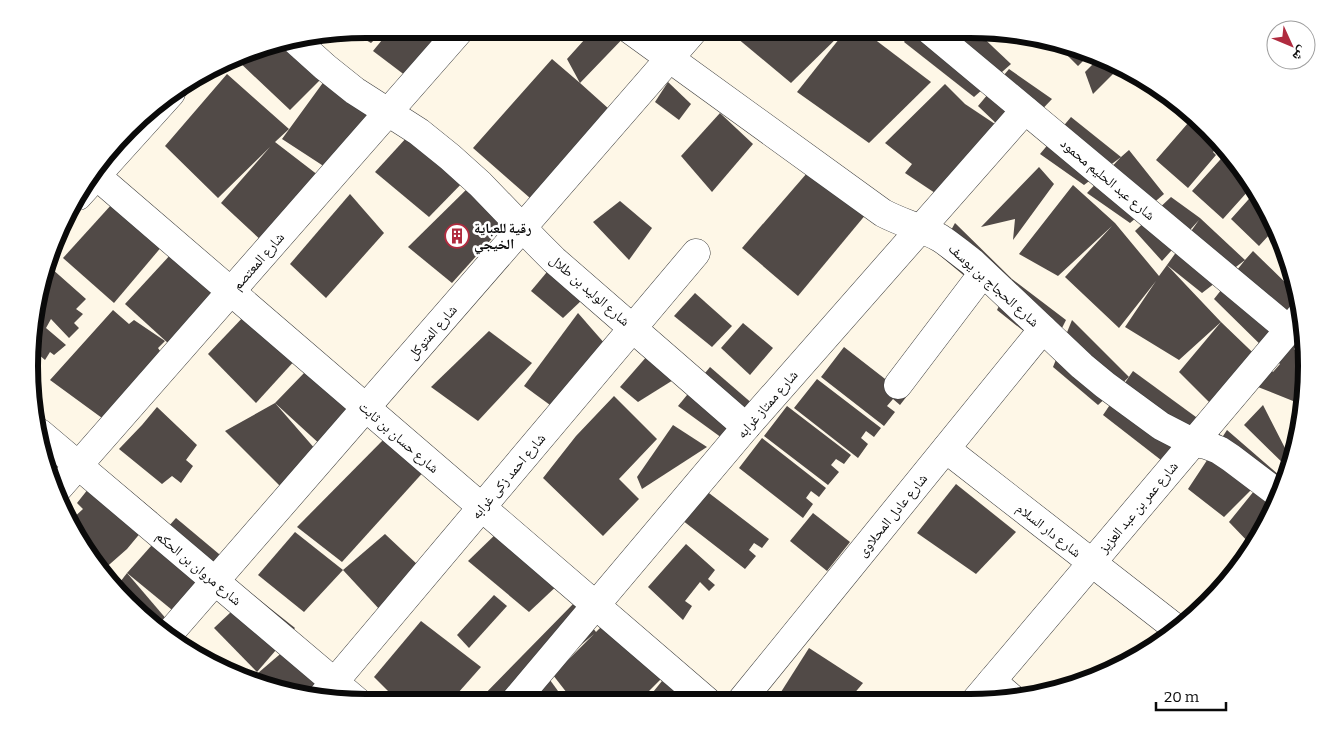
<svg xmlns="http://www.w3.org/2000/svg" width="1336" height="732" font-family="Bitter,'Noto Naskh Arabic',serif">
<rect width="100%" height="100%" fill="#fef7e7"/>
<g fill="#514a47">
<path d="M366,29H386L371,43L350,31Z"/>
<path d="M391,29H448L406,76L373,51Z"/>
<path d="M594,29H632L580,83L609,109L530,198L473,148L552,59L580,83L567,59Z"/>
<path d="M744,29H846L791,83L737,38Z"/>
<path d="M847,29H861L931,82L869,143L797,92Z"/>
<path d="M913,29H974L1011,64L974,97L904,42Z"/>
<path d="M313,38L383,103L325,167L282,139L338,62L290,110L236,59L257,47Z"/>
<path d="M1044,38L1058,40L1090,54L1078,66L1066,54Z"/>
<path d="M1099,58L1121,66L1093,94L1085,72Z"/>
<path d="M1009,69L1052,99L1013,140L938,195L905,173L912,164L885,143L945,84L965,104L1001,128L978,106Z"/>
<path d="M207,74L159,123L160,99Z"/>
<path d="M227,74L289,129L275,142L327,182L263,242L221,203L270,147L218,198L165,146Z"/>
<path d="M668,82L691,104L679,120L655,102Z"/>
<path d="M720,113L753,144L712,192L681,156Z"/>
<path d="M1195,115L1221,143L1213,152L1216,155L1188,188L1156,160Z"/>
<path d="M1071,117L1121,157L1129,150L1164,194L1130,223L1087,193L1121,157L1084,185L1040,154Z"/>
<path d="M419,124L470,175L429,217L375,172Z"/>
<path d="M1228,151L1237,160L1254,187L1251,191L1249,190L1223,219L1192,191Z"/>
<path d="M820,158L867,213L798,296L742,248Z"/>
<path d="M1039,167L1054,184L1013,240L1015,219L981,227Z"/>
<path d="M471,185L505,224L452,283L408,247Z"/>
<path d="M1073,185L1115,223L1159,276L1167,265L1199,220L1162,261L1135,231L1171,197L1200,218L1245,260L1253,251L1298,295L1305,337L1294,349L1306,360L1305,404L1303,405L1258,387L1226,419L1179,372L1221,322L1273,372L1280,364L1214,299L1245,260L1202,293L1167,265L1221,322L1179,360L1125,327L1156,281L1119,328L1065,277L1112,226L1058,276L1019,254Z"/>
<path d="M1256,191L1272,217L1278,232L1274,237L1270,234L1259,246L1231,219Z"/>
<path d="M350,194L384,233L326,298L290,264Z"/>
<path d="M620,201L652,228L629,260L593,222Z"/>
<path d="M112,204L163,245L114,303L63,258Z"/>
<path d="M955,223L1012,279L1066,320L1050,352L997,310L1012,279L990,297L938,254Z"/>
<path d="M1284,249L1289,260L1290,263L1279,255Z"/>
<path d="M172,253L216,293L169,344L125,304Z"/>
<path d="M552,266L583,299L563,318L531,291Z"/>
<path d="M51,268L86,299L76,309L83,314L74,323L79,328L69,338L51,319L46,328L66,345L54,355L50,352L45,360L38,354L32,360L40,280Z"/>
<path d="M695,293L732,326L712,347L674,316Z"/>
<path d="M113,310L129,324L134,320L165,341L158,348L163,355L102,418L50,380Z"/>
<path d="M247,313L297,358L256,403L208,354Z"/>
<path d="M578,313L612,352L561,413L524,386Z"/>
<path d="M1072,320L1129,377L1098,405L1053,367Z"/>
<path d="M743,323L773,348L750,375L721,348Z"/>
<path d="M489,331L532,363L478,421L431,387Z"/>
<path d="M655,347L678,377L638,402L620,387Z"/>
<path d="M844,347L907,396L900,405L893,399L887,406L895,412L884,426L821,377Z"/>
<path d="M710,367L754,405L722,438L678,406Z"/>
<path d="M306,371L356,409L323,447L275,403L316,450L282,488L225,431L275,403Z"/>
<path d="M1133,371L1222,436L1179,474L1103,415Z"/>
<path d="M817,379L881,428L874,437L866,431L861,438L868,444L858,458L794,408Z"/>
<path d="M614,396L657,439L619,479L639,499L603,536L543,478L576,436Z"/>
<path d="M1263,405L1287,452H1295L1290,470L1244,425Z"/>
<path d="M787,406L851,455L844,464L836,459L831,465L839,472L828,485L764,436Z"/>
<path d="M157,407L197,445L186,460L193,466L181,483L172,476L162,484L119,449L142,425Z"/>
<path d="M673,425L707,447L642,489L637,477Z"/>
<path d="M1227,430L1286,481L1262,534L1253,547L1229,522L1271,470L1224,517L1188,489Z"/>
<path d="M387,436L427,468L342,562L297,527Z"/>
<path d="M762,438L826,488L819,497L811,491L806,498L813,504L803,518L739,468Z"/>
<path d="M104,469L157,513L127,549L102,571L70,521L83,509L77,503Z"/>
<path d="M956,484L1016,532L976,574L917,533Z"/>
<path d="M705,490L769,539L762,548L754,543L749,550L756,556L745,569L682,520Z"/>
<path d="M813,513L850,542L827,571L790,541Z"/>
<path d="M176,518L225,559L177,614L127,573Z"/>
<path d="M500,530L561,582L529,612L468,561Z"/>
<path d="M295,532L343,570L304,612L258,575Z"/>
<path d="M385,534L436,582L393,624L343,570Z"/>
<path d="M686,544L715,570L708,579L715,585L709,591L700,582L685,601L692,606L683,620L648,587Z"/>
<path d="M127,573L168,621L161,629L114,590Z"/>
<path d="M251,593L295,628L257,672L214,628Z"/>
<path d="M494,595L507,606L469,648L457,635Z"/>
<path d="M574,603L596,632L604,624L664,676L638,702H574L553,675L594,634L513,702H477Z"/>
<path d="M421,621L481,667L450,702H399L374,677Z"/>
<path d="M300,637L341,673L316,698L278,692L250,680Z"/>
<path d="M809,648L863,683L848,701H789L781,692Z"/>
<path d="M550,680L566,702H530Z"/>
<path d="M662,681L687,701L645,702Z"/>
<path d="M878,694L884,701H871Z"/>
</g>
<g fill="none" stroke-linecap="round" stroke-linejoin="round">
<g stroke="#3d3d3d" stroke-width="29">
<g id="minor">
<path d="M629,29L883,213C902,223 922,228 940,238C951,245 961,254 972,262L1082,366L1105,385L1161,426L1192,442L1206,445L1219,450L1231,458L1280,495"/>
<path d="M928,29L1288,329"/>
<path d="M295,40L325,67L355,91L419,132L450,157L480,184L538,244L554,260L746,427"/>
<path d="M92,172L707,701"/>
<path d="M78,196L171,93"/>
<path d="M898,385L983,273"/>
<path d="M40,433L358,702"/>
<path d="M946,449L1177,629"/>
<path d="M54,493L461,29"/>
<path d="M169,634L695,29"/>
<path d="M992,681L1014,700"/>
<path d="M320,699L696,253"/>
<path d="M741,701L1043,329"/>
<path d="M975,701L1302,314"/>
<path d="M514,702L746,427L1025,110"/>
</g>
</g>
<use href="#minor" stroke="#fff" stroke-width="28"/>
</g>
<defs>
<g id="building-ring" transform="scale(1.25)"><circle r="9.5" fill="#fff" stroke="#b02b3f" stroke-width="1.5"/><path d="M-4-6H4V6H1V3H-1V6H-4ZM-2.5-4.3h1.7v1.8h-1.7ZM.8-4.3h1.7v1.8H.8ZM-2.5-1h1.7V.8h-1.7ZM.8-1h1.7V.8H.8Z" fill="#b02b3f"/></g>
</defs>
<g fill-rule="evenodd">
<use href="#building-ring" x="457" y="236"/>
</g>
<g text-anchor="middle" stroke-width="5" stroke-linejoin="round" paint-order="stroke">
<g font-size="14" fill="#0a0a0a" stroke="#fff">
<text transform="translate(1108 179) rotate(40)" y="5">شارع عبد الحليم محمود</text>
<text transform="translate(258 261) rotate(-49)" y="5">شارع المعتصم</text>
<text transform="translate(994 285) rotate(42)" y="5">شارع الحجاج بن يوسف</text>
<text transform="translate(590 290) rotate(41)" y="5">شارع الوليد بن طلال</text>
<text transform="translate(432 332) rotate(-49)" y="5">شارع المتوكل</text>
<text transform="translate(767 404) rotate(-49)" y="5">شارع ممتاز غرابه</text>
<text transform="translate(399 437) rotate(41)" y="5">شارع حسان بن ثابت</text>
<text transform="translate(508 476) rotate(-50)" y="5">شارع احمد زكى غرابه</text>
<text transform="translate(1138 507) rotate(-50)" y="5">شارع عمر بن عبد العزيز</text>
<text transform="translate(892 515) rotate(-51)" y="5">شارع عادل المحلاوى</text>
<text transform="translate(1049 530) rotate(38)" y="5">شارع دار السلام</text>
<text transform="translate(199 568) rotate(40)" y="5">شارع مروان بن الحكم</text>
</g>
<g font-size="14" font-weight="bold" fill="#0a0a0a" stroke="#fff" text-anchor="start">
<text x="474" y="233">رقية للعباية<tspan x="474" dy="16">الخيجي</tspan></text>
</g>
</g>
<path d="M0 0H1336V732H0ZM366 38H970A328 328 0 0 1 1298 366V366A328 328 0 0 1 970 694H366A328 328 0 0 1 38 366V366A328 328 0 0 1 366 38Z" fill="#fff" fill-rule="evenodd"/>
<path fill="none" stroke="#0a0a0a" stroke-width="6" d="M366 38H970A328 328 0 0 1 1298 366V366A328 328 0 0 1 970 694H366A328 328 0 0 1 38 366V366A328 328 0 0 1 366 38Z"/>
<g transform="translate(1291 45) rotate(134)"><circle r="24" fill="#ffffff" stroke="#9d9d9d"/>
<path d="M0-4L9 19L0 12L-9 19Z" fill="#b02b3f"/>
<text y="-8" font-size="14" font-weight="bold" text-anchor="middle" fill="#0a0a0a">ش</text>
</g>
<path d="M1156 702v8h70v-8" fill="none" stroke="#0a0a0a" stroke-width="2.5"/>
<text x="1164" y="702" font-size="15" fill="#0a0a0a" stroke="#ffffff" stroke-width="4" paint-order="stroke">20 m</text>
</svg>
